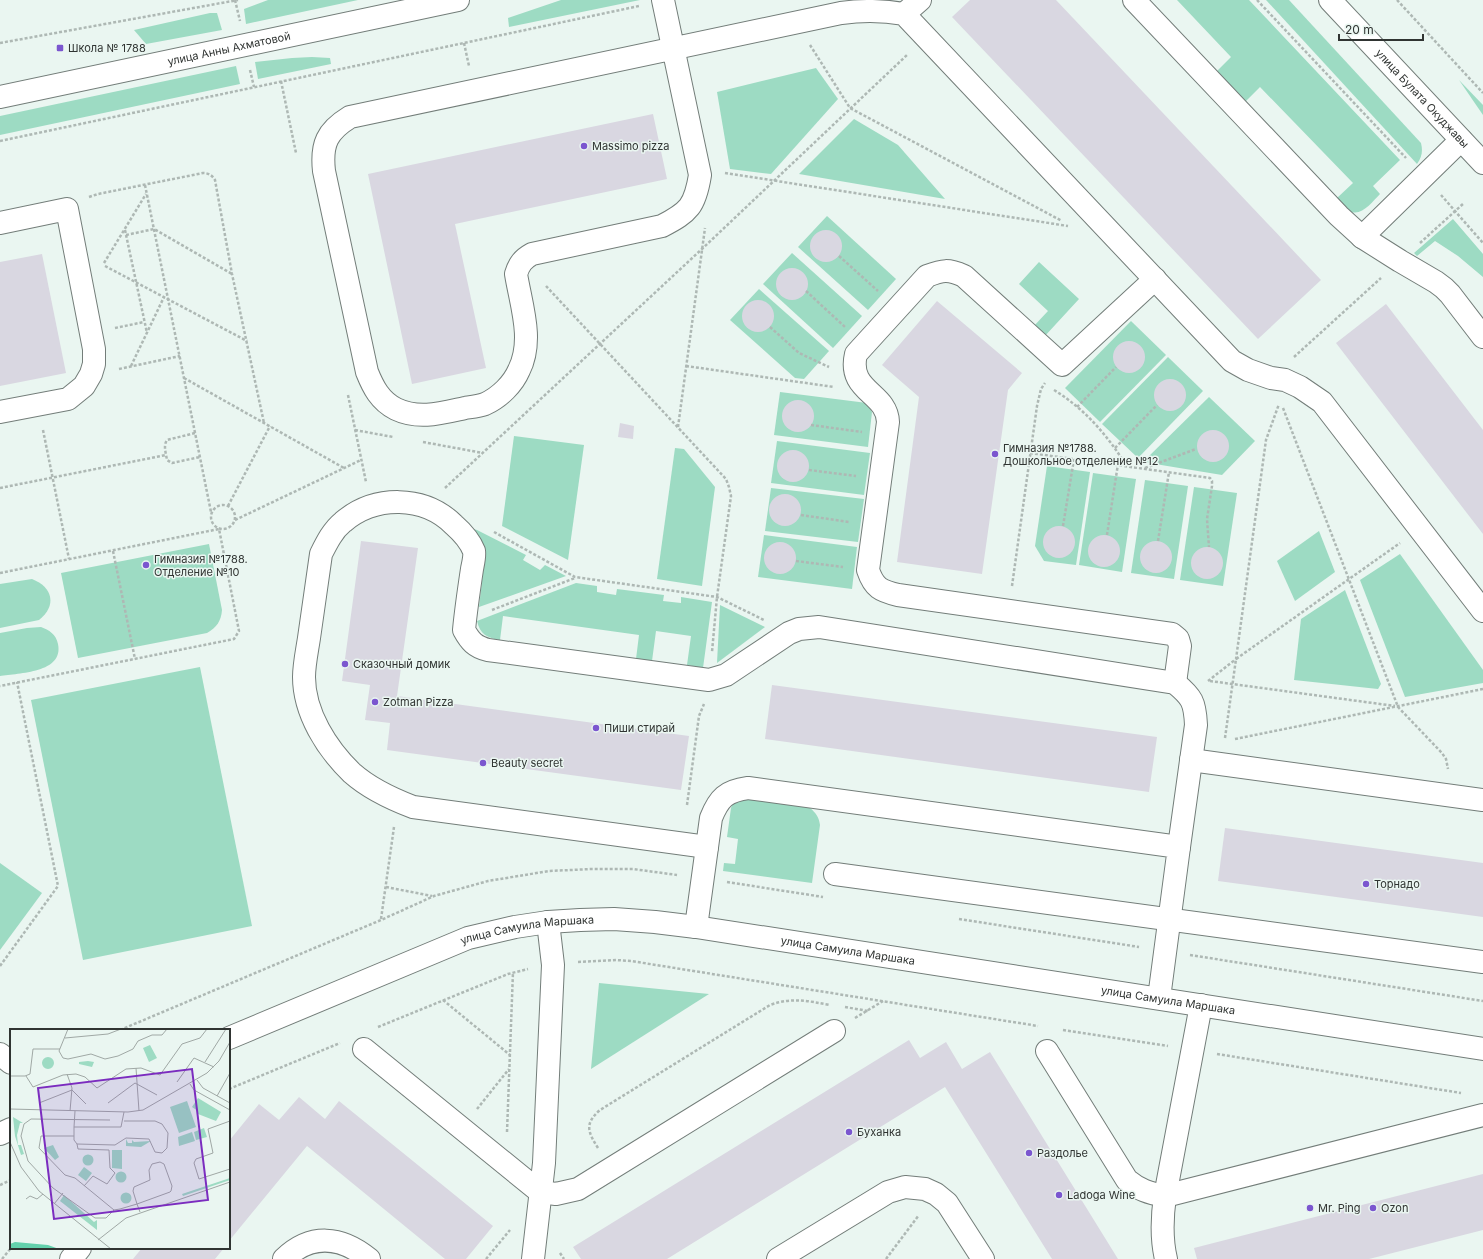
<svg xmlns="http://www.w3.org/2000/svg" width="1483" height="1259" font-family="Inter,sans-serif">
<rect width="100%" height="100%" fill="#eaf6f1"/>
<g fill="#9ddbc3">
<path d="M268,0H358L246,24L244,9Z"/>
<path d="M561,0H640L509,27L508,18Z"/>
<path d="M1177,0H1249L1400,160L1373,186L1380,194C1372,202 1360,219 1348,210C1344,207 1341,202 1337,198L1353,183L1260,87L1245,102L1216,72L1231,57Z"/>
<path d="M1266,0H1289L1421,143C1423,151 1422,157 1417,164Z"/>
<path d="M210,13H217L222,30L146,44L134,30Z"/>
<path d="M312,57L330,58L331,64L258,79L255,62L292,58Z"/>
<path d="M236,66L240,84L0,135V116Z"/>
<path d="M816,68L838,99L771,174L730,169L717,92Z"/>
<path d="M1459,80L1483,105V115Z"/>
<path d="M854,119L898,145L945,199L799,174Z"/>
<path d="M827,216L896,279L868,310L798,247Z"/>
<path d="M1453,219L1483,254V277L1458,256L1435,241L1417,256L1414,253Z"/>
<path d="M792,253L862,316L833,348L763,284Z"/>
<path d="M1039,262L1079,299L1044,337L1033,327L1048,311L1019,284Z"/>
<path d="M759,289L829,351L804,379L795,378L730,320Z"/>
<path d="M1131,321L1166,355L1100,422L1065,388Z"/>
<path d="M1168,357L1203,391L1138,458L1102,424Z"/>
<path d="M780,392L867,403L872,412L868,447L774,435Z"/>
<path d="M1209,397L1255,441L1222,475L1143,462Z"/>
<path d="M514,436L584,445L568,560L502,526Z"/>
<path d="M777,441L870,453L864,495L771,483Z"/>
<path d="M675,448L684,449L715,487L702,586L657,579Z"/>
<path d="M1047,466L1090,472L1076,565L1044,561L1035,546Z"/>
<path d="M1093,473L1136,479L1122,572L1079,565Z"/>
<path d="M1145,480L1188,486L1174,579L1131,573Z"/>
<path d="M1194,487L1237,493L1223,586L1180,580Z"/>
<path d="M771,488L864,499L858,542L765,531Z"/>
<path d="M470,528L477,530L526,555L523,560L540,570L545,565L566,576L479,607L483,572L481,555Z"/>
<path d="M1319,531L1335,572L1295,601L1277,561Z"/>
<path d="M764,535L857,547L852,589L758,577Z"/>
<path d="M209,544L222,610C221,621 217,627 207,633L78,658L61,573Z"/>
<path d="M1400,554L1483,670V683L1405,697L1360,580Z"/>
<path d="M32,579C53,587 57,606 39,620L0,628V584Z"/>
<path d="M576,583L597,586V592L616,595L617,589L664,595L663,601L681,603V597L712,602L703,668L687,665L691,636L656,631L652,661L636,659L639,635L503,616L500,640C487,638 480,634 477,621Z"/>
<path d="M1345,590L1381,684L1378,689L1294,680L1301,619Z"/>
<path d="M720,605L765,627L717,663Z"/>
<path d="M41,627C49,630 56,634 58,644C64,673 19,673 0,676V633L27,628Z"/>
<path d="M200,667L252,926L83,960L31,700Z"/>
<path d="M743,798L810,808C816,813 819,817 820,825L812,883L723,871L724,863L735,864L738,839L727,837L731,808L733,803Z"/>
<path d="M0,863L42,893L0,950Z"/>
<path d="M599,983L709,994L591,1069Z"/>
</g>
<g fill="#d9d7e1">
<path d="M970,0H1056L1321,280L1258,339L952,17Z"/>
<path d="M653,114L667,179L455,224L486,368L412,384L368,174Z"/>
<circle cx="826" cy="246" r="16"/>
<path d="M42,254L66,373L0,386V262Z"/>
<circle cx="792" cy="284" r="16"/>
<circle cx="758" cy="316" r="16"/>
<path d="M937,301L1022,373L1008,390L982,574L897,562L919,397L882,365Z"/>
<path d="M1386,304L1483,430V534L1336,343Z"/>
<circle cx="1129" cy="357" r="16"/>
<circle cx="1170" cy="395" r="16"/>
<circle cx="798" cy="416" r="16"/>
<path d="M620,423L634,426L633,439L618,437Z"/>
<circle cx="1213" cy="446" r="16"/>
<circle cx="793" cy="466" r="16"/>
<circle cx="785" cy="510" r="16"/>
<circle cx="1059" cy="542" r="16"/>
<circle cx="1104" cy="551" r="16"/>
<circle cx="1156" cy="557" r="16"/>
<path d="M361,541L418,548L397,696L689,736L681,790L387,750L390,723L365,720L370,685L342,681Z"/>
<circle cx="780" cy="558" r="16"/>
<circle cx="1207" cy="563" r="16"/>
<path d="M772,685L1157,737L1149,792L765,739Z"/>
<path d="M1225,828L1483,863V917L1218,881Z"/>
<path d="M909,1040L920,1058L946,1042L962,1069L990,1052L1118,1259H1052L945,1087L667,1259H581L573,1247Z"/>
<path d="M299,1097L325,1119L339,1101L493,1226L466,1259H445L307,1146L229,1241V1141L259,1104L279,1120Z"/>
<path d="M1483,1174V1230L1369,1259H1197L1194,1248Z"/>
<path d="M142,1248H224L215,1259H133Z"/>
</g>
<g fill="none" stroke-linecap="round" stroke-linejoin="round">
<g stroke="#737d79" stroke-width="24">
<g id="minor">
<path d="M663,0L700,175C695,206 689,212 662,226L532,254C523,259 519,264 516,274C521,305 534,340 519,370C513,384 500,397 485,404C479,406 471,407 465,408C442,413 419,420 396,409C380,401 373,387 367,372L324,171C321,144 327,131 350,117L841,13C863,10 882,10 904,14L1232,361L1248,370L1271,378L1285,380L1300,387L1322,402L1483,611"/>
<path d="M1134,0L1339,216L1362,237L1400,261L1436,282L1444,288L1450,294L1483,337"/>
<path id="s1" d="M1330,0L1483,163"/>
<path d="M904,14L920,0"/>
<path id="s2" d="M0,97L458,0"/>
<path d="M0,223L67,209L94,349V364L91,374L84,386L68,399L0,412"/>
<path d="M1362,237L1461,140"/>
<path d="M1155,279L1062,365L964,276C948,269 943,270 927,276L856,354C847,392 887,392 888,422L868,570C874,588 881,591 898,595L1172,634L1178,639L1180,646L1175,683"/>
<path d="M1191,760L1483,800"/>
<path d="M707,847L413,807C392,799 370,789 352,773C327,749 304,713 304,677C304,665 307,651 309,638C313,610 317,582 321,554C327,542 333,530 343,522C375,495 424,495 454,525C462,532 470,541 474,551C475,556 473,564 472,569C469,589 466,609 464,630C470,641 475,647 488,650L709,680L726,675L789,633L799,629L819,627L1175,683C1192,697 1195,702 1196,725L1179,847"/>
<path d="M835,874L1483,962"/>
<path d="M696,927L711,818C719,798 726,791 748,788L1179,847L1159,998"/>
<path id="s3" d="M229,1038L468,938L515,927L548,922L580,920L614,919L655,922L696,927L1483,1049"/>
<path d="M364,1049L540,1192L556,1194L578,1189L834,1031"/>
<path d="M1047,1051L1127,1180C1139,1190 1149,1193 1165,1196L1483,1115"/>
<path d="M0,1054L11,1063"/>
<path d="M0,1134L11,1129"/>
<path d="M71,1259L80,1248"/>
<path d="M284,1259C311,1233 341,1236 369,1259"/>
<path d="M533,1259L544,1163L553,965L548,922"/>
<path d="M778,1259L888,1192L905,1187L925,1189L936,1194L947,1203L983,1259"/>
<path d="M1166,1259C1161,1238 1162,1217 1165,1196L1201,1005"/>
</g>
</g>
<g stroke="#aeb8b4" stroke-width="2.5" stroke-dasharray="3 2" stroke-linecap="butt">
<path d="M235,0L240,21"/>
<path d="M1257,0L1406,158"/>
<path d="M1397,0L1483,93"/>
<path d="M0,43L238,0"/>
<path d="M464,43L469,66"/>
<path d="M810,45L850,108L1062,221"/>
<path d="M250,70L254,87"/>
<path d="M281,81L296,153"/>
<path d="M0,141L639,6"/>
<path d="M725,173L1068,226"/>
<path d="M145,185L211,512"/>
<path d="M1441,195L1483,243"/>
<path d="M89,197L98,194L203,173C208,173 212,175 215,180L232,274L264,423"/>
<path d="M125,230L147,333"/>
<path d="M126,235L154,229L232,274"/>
<path d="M1420,243L1464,203"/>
<path d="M839,256L878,291"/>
<path d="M104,263L146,194"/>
<path d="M105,266L247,341"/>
<path d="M546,286L726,479L729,487L731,496L717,597L712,652"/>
<path d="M806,291L845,327"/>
<path d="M770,327L799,353L829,367"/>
<path d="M115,328L144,322"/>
<path d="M1294,357L1381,278"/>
<path d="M131,366L164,297"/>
<path d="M686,366L834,387"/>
<path d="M119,369L180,356"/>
<path d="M184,378L344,468"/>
<path d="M1054,390C1085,409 1107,435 1126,465"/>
<path d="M348,395L366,482"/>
<path d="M1077,407L1116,367"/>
<path d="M1283,408L1398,707L1442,753L1446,759L1448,769"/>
<path d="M811,425L862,432"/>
<path d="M678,427L705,228"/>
<path d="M43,430L69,559"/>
<path d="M355,430L393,437"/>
<path d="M195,433L167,440C163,446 166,453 167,460L172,463L200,457"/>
<path d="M423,442L483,453"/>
<path d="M1115,448L1157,405"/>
<path d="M1030,453L1210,478L1212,481V486L1207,519L1209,547"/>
<path d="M1145,468L1196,449"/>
<path d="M809,470L856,476"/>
<path d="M0,488L166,455"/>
<path d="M445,488L703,248L907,55"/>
<circle cx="223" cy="517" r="12"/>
<path d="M228,506L270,426"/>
<path d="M801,515L849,522"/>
<path d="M235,520L361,460"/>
<path d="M1063,526L1074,459"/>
<path d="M494,532L575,577L717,597L764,620"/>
<path d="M1107,535L1118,464"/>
<path d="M1158,541L1169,472"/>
<path d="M113,551L135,659"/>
<path d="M796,561L843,567"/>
<path d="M0,573L219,529L239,631L234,639L229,640L0,686"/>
<path d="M1012,586L1037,406L1041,389L1045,383"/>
<path d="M492,610L575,578"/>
<path d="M1208,681L1236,659L1266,440L1279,404"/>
<path d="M1210,681L1395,706"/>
<path d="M1225,738L1236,659L1400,543"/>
<path d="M1235,739L1483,689"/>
<path d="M687,805L699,716L704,704"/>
<path d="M727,882L823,897"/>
<path d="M386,887L432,896"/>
<path d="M381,919L394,827"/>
<path d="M959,919L1139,947"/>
<path d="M1190,955L1483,1001"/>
<path d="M578,962L616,960L631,961L1038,1026"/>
<path d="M0,966L58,886L17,682"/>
<path d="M443,1000L510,1055"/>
<path d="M845,1007L868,1011"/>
<path d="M855,1018L883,1001"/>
<path d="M378,1027L508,974L528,969"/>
<path d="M120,1030L381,920L434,896L488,881L549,871L592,869H633L677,875"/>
<path d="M1063,1030L1168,1046"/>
<path d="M1217,1054L1461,1093"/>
<path d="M229,1089L340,1043"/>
<path d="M477,1109L509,1069"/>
<path d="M507,1132L513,972"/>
<path d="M598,1148C588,1132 584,1124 600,1110L770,1005C792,997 808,1001 830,1005"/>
<path d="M0,1185L11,1180"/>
<path d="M560,1253L564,1259"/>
<path d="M2,1259L11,1248"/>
<path d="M486,1259L510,1230"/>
<path d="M886,1259L919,1215"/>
</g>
<use href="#minor" stroke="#fff" stroke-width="22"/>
</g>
<g fill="#7b56cf" stroke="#eaf6f1" stroke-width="1.5">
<rect x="56" y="44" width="8" height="8" rx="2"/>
<circle cx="584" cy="146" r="4"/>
<circle cx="995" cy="454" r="4"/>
<circle cx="146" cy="565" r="4"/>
<circle cx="345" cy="664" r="4"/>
<circle cx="375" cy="702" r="4"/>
<circle cx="596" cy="728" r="4"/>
<circle cx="483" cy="763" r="4"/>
<circle cx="1366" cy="884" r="4"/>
<circle cx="849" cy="1132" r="4"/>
<circle cx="1029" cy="1153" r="4"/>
<circle cx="1059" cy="1195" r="4"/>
<circle cx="1310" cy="1208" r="4"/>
<circle cx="1373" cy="1208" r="4"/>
</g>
<g text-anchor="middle" stroke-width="3" stroke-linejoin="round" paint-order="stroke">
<g font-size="11" fill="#303432" stroke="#eaf6f1" text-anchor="start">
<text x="68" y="52">Школа № 1788</text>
<text x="592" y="150">Massimo pizza</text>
<text x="1003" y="452">Гимназия №1788.<tspan x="1003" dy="13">Дошкольное отделение №12</tspan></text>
<text x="154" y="563">Гимназия №1788.<tspan x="154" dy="13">Отделение №10</tspan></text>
<text x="353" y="668">Сказочный домик</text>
<text x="383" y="706">Zotman Pizza</text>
<text x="604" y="732">Пиши стирай</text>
<text x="491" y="767">Beauty secret</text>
<text x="1374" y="888">Торнадо</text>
<text x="857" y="1136">Буханка</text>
<text x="1037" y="1157">Раздолье</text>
<text x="1067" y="1199">Ladoga Wine</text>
<text x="1318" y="1212">Mr. Ping</text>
<text x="1381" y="1212">Ozon</text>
</g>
<g font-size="11" fill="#303432" stroke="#eaf6f1">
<text dy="4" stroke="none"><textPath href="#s2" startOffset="234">улица Анны Ахматовой</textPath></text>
<text dy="4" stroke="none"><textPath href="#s1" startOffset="135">улица Булата Окуджавы</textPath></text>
<text dy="4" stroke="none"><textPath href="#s3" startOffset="319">улица Самуила Маршака</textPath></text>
<text dy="4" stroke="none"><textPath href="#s3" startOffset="643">улица Самуила Маршака</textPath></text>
<text dy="4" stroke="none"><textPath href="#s3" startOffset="967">улица Самуила Маршака</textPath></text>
</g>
</g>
<g transform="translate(10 1029)">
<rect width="220" height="220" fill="#eaf6f1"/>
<path d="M140,16L147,29L139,33L133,19ZM32 34a6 6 0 1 1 12 0a6 6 0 1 1-12 0ZM78,32L84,33L82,38L69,35V33ZM188,69L211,83L206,92L188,85V82L182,78ZM177,72L186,98L169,104L160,78ZM3,88L13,94H10L7,106L8,116H11L14,125L11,126L5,107ZM194,99L197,108L186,111L184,103ZM182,103L185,112L169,117L168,108ZM116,110L118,114H122V111L124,113L141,112L131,118L116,117ZM43,116L49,128L45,131L34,119ZM102,121H112V140L102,139ZM72.5 131a5.5 5.5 0 1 1 11 0a5.5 5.5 0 1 1-11 0ZM74,138L82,144L76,152L68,146ZM105.5 148a5.5 5.5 0 1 1 11 0a5.5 5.5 0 1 1-11 0ZM220,149V151L173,167L172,165ZM110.5 169a5.5 5.5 0 1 1 11 0a5.5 5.5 0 1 1-11 0ZM54,166L84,193L87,191V201L50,172Z" fill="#9ddbc3"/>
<path d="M5,213L38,216L49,220H0V215Z" fill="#63d1ac"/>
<path fill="none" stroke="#a0a8a5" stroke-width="1" d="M58,0L49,22L53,29L58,30L81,25L95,30L108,27L123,20L128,12L142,6H152L157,0M55,9L98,5L111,0M195,33L216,0M126,39L129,82M57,45L62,59L60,82M0,47H15L20,45L23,20H50M16,47L23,58L53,46L66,45L75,48L87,59L116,40L131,39L150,46L172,15L190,9L197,0M187,51L193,59L220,74M167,53L184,29L204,38M180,55L184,61L220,81M207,67L220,44M29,74L62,61L76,75M98,74L125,54L147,66M0,80L118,83L133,81L197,44L209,32L220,13M65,82L64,98H111L114,83M100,91L21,90L14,95L11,107L18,132L43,159L85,189H96L104,181M220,92L198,100L203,124L186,130L184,134L189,150L220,140M64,98V111L67,115L105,116L116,109L139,110L145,123L152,124L157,119L158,104L152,95L145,92H114M64,107H31L29,119L55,146L65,149L104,181L110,180L127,175L160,163L161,162L162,157L154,135L150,133L142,135L139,141L140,151L124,158L123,162L127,175L130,183M0,113L11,138L29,162L101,220M67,115L68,120L99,121L100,139L105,144L97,155L83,147L74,157M16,170L20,167L27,170L33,165M44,175L53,164M88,211L116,189L220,153"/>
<path fill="#7b2cbf" fill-opacity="0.15" stroke="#7b2cbf" stroke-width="2" d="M182,40L198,171L44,190L28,59Z"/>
<rect width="220" height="220" fill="none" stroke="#303432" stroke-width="2"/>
</g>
<path d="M1339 34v6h84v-6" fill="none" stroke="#303432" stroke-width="2"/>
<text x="1345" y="34" font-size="12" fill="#303432" stroke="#eaf6f1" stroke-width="3" paint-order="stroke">20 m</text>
</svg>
